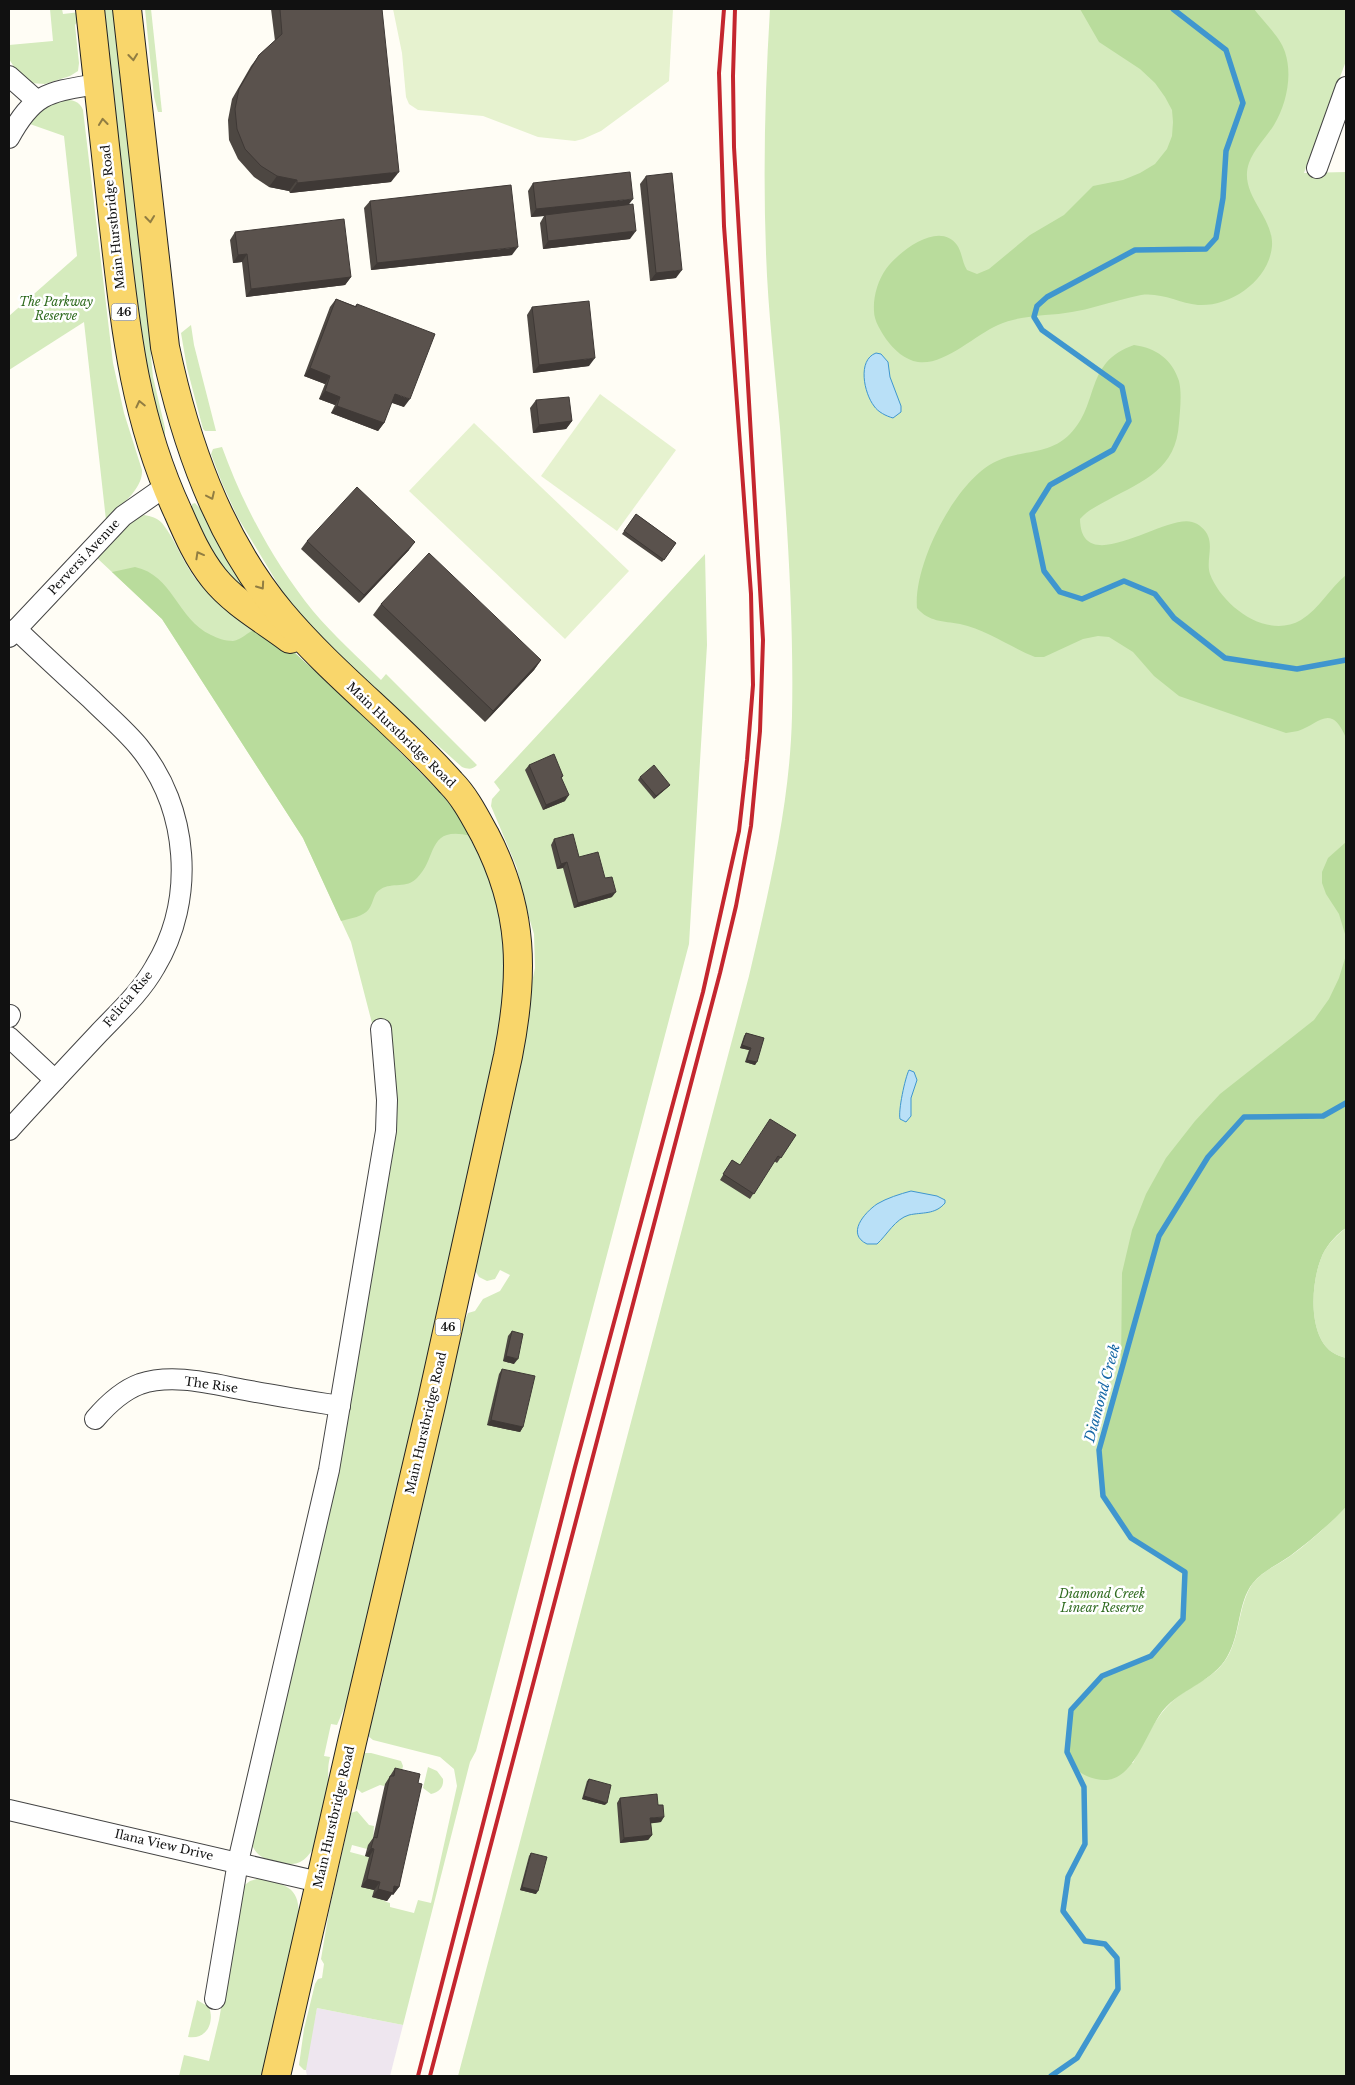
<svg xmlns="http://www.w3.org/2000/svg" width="1355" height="2085" font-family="'Libre Baskerville',serif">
<rect width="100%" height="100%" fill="#fffdf5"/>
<path fill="#eee6ef" d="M317,2008L403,2025L390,2076H307L305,2066Z"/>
<g fill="#d5ebbd">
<path d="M50,9H62L63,14L80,12L81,17L75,25L79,63L78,71L70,76L45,84L30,83L18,73L9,59V45L53,41Z"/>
<path d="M100,9H118L150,301L151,357L153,377L165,428V435L163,436L147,396Z"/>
<path d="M145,9H151L162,112H158L154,97Z"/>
<path d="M770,9H1346V61L1304,173L1346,172V1103L1159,1236L1099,1450L1103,1496L1131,1538L1185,1572L1183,1619L1151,1656L1102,1676L1071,1710L1067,1752L1133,1763C1146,1738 1157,1712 1180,1695C1193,1685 1209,1679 1220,1667C1241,1645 1236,1611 1251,1586C1260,1572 1276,1566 1289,1557C1310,1542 1328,1525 1346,1507V2076H458L749,976C769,890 790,804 792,716C794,620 787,523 780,428C775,370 768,311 766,253C763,171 765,90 770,9Z"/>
<path d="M63,99C72,100 80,101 83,110L113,363L124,413L142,470C143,490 119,506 106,520L84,322L9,370V316L77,256L64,136L27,123L44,106Z"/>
<path d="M191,325L194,345L216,431H205L203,429L187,368L181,333Z"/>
<path d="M222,447C243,505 274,563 313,611C334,636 358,657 381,680L386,674L477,765C472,770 468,769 462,767L406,717L376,694L291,606L237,516L222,483L211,454L213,449Z"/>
<path d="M195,503L209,519L275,614L218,569L192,513V504Z"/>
<path d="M144,515C151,516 157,518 162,523C176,540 183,564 198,582L315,670L410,762L443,796L463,821L482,859L496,897L506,948L502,1037L352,1690L337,1725L331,1724L324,1756L330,1757C326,1771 330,1785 328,1799C325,1818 316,1865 291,1864C285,1864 278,1862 272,1860C260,1858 255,1853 251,1842L393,1131L373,1027L351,942L303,838L162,619L97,558L131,521Z"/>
<path d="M705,554L707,645L689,944L476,1751L470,1762L403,2025L317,2008L306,2070H304L299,2065L304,2029L315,1984L318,1979L322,1978L324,1964L321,1959L329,1911L351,1813L357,1811L369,1825L374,1826C373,1834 375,1843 367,1849L352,1845L350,1852L369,1857C371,1874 372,1899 390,1903V1907L414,1913L418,1900L431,1903L457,1786L454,1769L440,1757L373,1740L368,1736L383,1677L386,1643L462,1326L468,1313L475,1311L483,1299L500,1291L510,1275L500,1270L495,1279L487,1281L479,1277L473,1267L535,968L534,934L522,894L517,868L491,806L492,799L500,790L494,782Z"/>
<path d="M1346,1228V1358C1342,1357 1336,1355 1332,1352C1306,1334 1311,1274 1325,1250C1331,1241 1338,1234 1346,1228Z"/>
<path d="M363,1753H371L401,1761L403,1766L400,1779L385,1784L384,1786L380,1785L362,1793L355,1787Z"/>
<path d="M428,1767L437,1771L443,1779C444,1787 439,1792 431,1794L423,1788Z"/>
<path d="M260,1878C292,1886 300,1889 299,1923L264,2076H179L184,2055L209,2061L219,2020L242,1887L250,1881Z"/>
<path d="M197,2000L209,2007C215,2023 206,2040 188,2037Z"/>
</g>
<g fill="#b9dc9c">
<path d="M1080,9H1254C1264,22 1280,37 1285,52C1293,76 1286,105 1274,125C1266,138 1254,149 1249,163C1238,194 1274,216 1272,246C1269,281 1230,307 1198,305C1179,303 1161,292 1141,295C1126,298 1113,302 1098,306C1081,311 1063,314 1045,315C1029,317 1013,318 998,325C975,335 944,366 918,362C905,360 894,350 886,339C881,331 874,321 874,311C873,297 878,280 886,269C898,252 939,220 957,245C962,252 962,262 967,270L977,274L989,269L1030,235L1064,215L1093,186L1123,180L1140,173L1155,164L1167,149L1172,136L1173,122L1172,110L1165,97L1155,83L1140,69L1099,42Z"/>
<path d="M1134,345C1156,348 1172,359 1179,381C1182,393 1180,411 1179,423C1176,469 1145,480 1108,500C1097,506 1088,510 1080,519C1081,580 1164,514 1192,522C1198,523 1206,530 1208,536C1213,548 1206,562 1210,574C1222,606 1267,640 1301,620C1320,608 1329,589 1346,575V738C1331,702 1319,724 1298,731C1294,732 1290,732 1286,733L1179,696L1154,676L1133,652L1109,637L1098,636L1083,639L1044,657H1035C1010,647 987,630 960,624C943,621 929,622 917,608C913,565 956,479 997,461C1023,449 1048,456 1070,434C1100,404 1084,362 1134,345Z"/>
<path d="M135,567C173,575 177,619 211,635C217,638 225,641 233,641C242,640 248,631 257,629L292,650L385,737L443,796L463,821L471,836C426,825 438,858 417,878C407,889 392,882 381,889C373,893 374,902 369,909C363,917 351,918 341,921L303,838L162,619L112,572Z"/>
<path d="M1346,842V1228C1337,1234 1331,1241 1325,1250C1311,1274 1306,1334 1332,1352C1336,1355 1342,1357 1346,1358V1507C1329,1525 1310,1541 1290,1556C1277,1565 1263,1571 1253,1583C1237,1603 1241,1634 1227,1657C1214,1680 1185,1688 1167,1706C1145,1728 1135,1789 1096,1779C1083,1776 1076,1771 1071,1760C1066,1749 1067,1723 1070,1712C1072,1706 1097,1679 1103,1676C1117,1668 1140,1665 1152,1655C1162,1646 1174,1632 1181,1620C1186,1613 1184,1582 1184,1572L1131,1538L1103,1496L1099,1450L1121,1369L1122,1273L1132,1230L1146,1194L1166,1158L1195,1121L1220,1094L1314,1020L1329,999L1339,978L1346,955L1345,934L1339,914L1326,894L1322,883V872L1328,858Z"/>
</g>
<g fill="#e6f2cf">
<path d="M393,9H673L669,81L601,131L583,139L575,141L538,137L483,116L418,110L409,104L406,97L402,53Z"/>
<path d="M600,394L676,450L617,531L541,476Z"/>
<path d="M474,423L629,571L565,639L409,491Z"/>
</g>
<g fill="#b9e0f7" stroke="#3f96cf">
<path d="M876,353L881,354L888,362L890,377L901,406V412L893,418C886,416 878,412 874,406C864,393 857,360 876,353Z"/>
<path d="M909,1070L914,1072L917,1080L911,1098V1116L906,1122L900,1119C898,1111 905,1078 909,1070Z"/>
<path d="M911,1191L937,1196L945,1200V1203C935,1215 922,1212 909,1215C895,1219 887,1235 877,1244H867C846,1234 864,1213 877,1204C887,1198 900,1194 911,1191Z"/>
</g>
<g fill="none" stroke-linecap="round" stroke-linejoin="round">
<g stroke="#3f96cf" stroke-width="5.5">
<path d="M1173,9L1226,50L1243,103L1226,151L1223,198L1216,238L1206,249L1135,250L1047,297L1037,306L1034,317L1042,330L1122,387L1129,421L1113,450L1050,485L1032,514L1044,571L1060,592L1082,599L1124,581L1155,594L1174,618L1225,658L1297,669L1346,660"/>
<path d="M1051,2076L1077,2058L1118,1989L1117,1958L1105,1944L1085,1941L1063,1911L1068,1877L1085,1844L1084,1787L1067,1752L1071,1710L1102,1676L1151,1656L1183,1619L1185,1572L1131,1538L1103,1496L1099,1450L1159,1236L1208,1157L1244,1117L1323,1116L1346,1103"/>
</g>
<g stroke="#444" stroke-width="22">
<g id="street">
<path d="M9,76L36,100"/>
<path d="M9,138C34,92 49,92 98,84"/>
<path d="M1317,168L1346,87"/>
<path d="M9,637L123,516L166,486"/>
<path d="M9,1017L10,1015"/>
<path d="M9,1037L55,1080"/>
<path d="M9,1130C39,1097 69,1065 99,1033C119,1012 141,992 155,967C196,899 189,808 139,747C125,730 107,715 91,699C66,676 41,653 16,629"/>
<path d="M95,1419C107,1405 121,1391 140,1384C173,1373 212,1384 245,1390C277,1396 308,1401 340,1406"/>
<path d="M9,1810L319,1882"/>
<path d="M215,1999L238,1862L329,1470L386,1131L387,1100L381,1029"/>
</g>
</g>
<g stroke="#222" stroke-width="30">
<g id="primary">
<path d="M90,9C98,79 106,149 113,219C125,323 133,415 178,512C188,535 198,558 214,578C234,603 265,620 290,639"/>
<path d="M127,9L165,347C185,442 218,537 281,613C333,675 398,723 451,783C465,797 475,817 485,835C524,910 524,975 508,1056L431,1405L352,1742L276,2076"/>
</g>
</g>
<use href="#street" stroke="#fff" stroke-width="20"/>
<use href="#primary" stroke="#f9d66b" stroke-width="28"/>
<g stroke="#c4262e" stroke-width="4">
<path d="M418,2076L575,1467L703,992L739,831L747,760L753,685L751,594L724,226L719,73L724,9"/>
<path d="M430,2076L720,973L736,906L751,826L760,731L763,640L734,147L733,76L735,9"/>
</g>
</g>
<g fill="#4d4742">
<path d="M271,9H382L391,182L290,193L289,191L269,187L254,177L238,159L229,140L228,120L232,99L251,66L259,55L275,41Z"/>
<path d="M646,176L676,278L650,281L640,184Z"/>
<path d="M533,183L629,205L630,239L543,249L540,223L544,216L531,217L528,191Z"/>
<path d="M370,201L512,255L371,270L364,208Z"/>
<path d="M235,232L351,277L345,285L246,297L242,262L233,263L230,240Z"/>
<path d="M336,299L355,306L357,304L404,407L391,402L384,423L378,431L331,413L335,405L319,399L325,384L304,376L330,307Z"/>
<path d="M532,307L589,366L533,373L527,315Z"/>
<path d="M536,400L572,421L566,429L533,433L530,408Z"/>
<path d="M636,514L676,543L662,562L622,534Z"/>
<path d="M307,541L409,550L359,603L301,549Z"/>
<path d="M381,604L541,660L534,670L485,722L373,615Z"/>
<path d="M529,765L563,776L561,779L565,801L543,810L525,770Z"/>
<path d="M640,777L670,785L668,787L654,799L638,780Z"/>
<path d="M554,839L579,857L605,878L612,897L574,908L563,868L557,869L551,845Z"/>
<path d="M746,1033L764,1038L755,1065L745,1062L749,1050L740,1048L744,1036Z"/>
<path d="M796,1135L777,1163L774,1161L750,1199L720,1180L732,1160L740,1165Z"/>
<path d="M512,1331L514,1364L503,1361L508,1336Z"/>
<path d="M502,1369L523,1427L520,1432L487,1425L499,1374Z"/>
<path d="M395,1768L418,1783L399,1887L393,1895L392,1894L387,1901L372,1897L374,1890L361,1887L369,1857L365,1856L368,1845L373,1838L385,1784Z"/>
<path d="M589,1779L605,1805L582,1799L587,1781Z"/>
<path d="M620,1798L661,1822L651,1823L652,1835L648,1840L620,1843L617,1803Z"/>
<path d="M531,1853L536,1894L520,1890L529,1856Z"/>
</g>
<g fill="#3f3936">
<path d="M399,172L391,182L290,193L297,183Z"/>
<path d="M277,176L297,180L289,191L269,187Z"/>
<path d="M633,199L627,207L545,215L544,216L531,217L536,209Z"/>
<path d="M636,231L630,239L543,249L548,241Z"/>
<path d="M518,247L512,255L371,270L377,263Z"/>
<path d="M247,254L242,262L233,263L238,255Z"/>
<path d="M682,270L676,278L650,281L656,273Z"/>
<path d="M351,277L345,285L246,297L251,289Z"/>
<path d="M595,358L589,366L533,373L539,365Z"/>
<path d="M310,368L330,376L325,384L304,376Z"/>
<path d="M325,391L340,397L335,405L319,399Z"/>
<path d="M395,394L410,399L404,407L389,402Z"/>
<path d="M337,406L384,423L378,431L331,413Z"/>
<path d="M572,421L566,429L533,433L539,425Z"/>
<path d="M415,542L409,550L359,603L364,595Z"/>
<path d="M541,660L534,670L485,722L493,711Z"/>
<path d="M670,785L668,787L654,799L656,796Z"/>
<path d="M569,795L565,801L543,810L546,805Z"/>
<path d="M567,862L563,868L557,869L561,864Z"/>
<path d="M616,892L612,897L574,908L578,903Z"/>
<path d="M742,1045L751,1048L749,1050L740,1048Z"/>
<path d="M747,1060L757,1062L755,1065L745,1062Z"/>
<path d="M506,1356L518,1359L514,1364L503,1361Z"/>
<path d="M491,1420L523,1427L520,1432L487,1425Z"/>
<path d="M584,1796L607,1803L605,1805L582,1799Z"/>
<path d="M664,1817L661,1822L647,1824L650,1818Z"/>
<path d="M652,1835L648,1840L620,1843L624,1838Z"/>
<path d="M371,1848L374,1849L369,1857L365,1856Z"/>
<path d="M367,1879L380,1882L374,1890L361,1887Z"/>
<path d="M394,1886L399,1887L393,1895L392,1894L387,1901L372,1897L378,1889Z"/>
<path d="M522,1887L538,1891L536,1894L520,1890Z"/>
</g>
<g fill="#5a524d" stroke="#3f3936">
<path d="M280,9H382L399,172L297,183V180L277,176L261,166L245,149L237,129L235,109L239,89L259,55L282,34Z"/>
<path d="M630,172L633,199L536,209L533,183Z"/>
<path d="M672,173L682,270L656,273L646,176Z"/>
<path d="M511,185L518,247L377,263L370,201Z"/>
<path d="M633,204L636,231L548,241L545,215Z"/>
<path d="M344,219L351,277L251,289L247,254L238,255L235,232Z"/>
<path d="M336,299L356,307L357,304L435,334L410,399L395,394L384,423L337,406L340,397L325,391L330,376L310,368Z"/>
<path d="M589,301L595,358L539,365L532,307Z"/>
<path d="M569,397L572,421L539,425L536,400Z"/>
<path d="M357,487L415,542L364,595L307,541Z"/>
<path d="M636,514L676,543L664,560L624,531Z"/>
<path d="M429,553L541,660L493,711L381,604Z"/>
<path d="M554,754L563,776L561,777L569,795L546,805L529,765Z"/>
<path d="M654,765L670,785L656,796L640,777Z"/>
<path d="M573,834L579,857L598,852L605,878L612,877L616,892L578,903L567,862L561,864L554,839Z"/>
<path d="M746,1033L764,1038L757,1062L747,1060L751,1048L742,1045Z"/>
<path d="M770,1119L796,1135L781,1158L778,1156L754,1194L723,1174L732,1160L740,1165Z"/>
<path d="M512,1331L523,1334L518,1359L506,1356Z"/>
<path d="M502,1369L535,1376L523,1427L491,1420Z"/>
<path d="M395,1768L420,1774L418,1783L422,1784L399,1887L394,1886L393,1893L378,1889L380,1882L367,1879L374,1849L371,1848L374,1837L377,1838L390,1776H394Z"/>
<path d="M589,1779L611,1785L607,1803L584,1796Z"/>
<path d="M657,1794L658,1805H663L664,1817L650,1818L652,1835L624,1838L620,1798Z"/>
<path d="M531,1853L547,1857L538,1891L522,1887Z"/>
</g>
<defs><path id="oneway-chevron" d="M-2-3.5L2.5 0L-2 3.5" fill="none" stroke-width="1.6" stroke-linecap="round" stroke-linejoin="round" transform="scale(1.25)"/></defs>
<g stroke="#917d42">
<use href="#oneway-chevron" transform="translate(133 57) rotate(84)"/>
<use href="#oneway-chevron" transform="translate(103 122) rotate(-96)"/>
<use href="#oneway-chevron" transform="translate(150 219) rotate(84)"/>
<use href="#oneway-chevron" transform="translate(140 404) rotate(-103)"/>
<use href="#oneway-chevron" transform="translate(211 496) rotate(65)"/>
<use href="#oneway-chevron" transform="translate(199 555) rotate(-119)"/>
<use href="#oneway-chevron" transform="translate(261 586) rotate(55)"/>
</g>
<g text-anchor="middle" stroke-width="5" stroke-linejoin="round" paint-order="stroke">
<g fill="#fff" stroke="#585858" stroke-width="1">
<rect x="111.5" y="303.5" width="25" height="17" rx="4"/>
<rect x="435.5" y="1318.5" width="25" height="17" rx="4"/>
</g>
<g font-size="11" font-weight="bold" fill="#111">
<text x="124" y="316">46</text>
<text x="448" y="1331">46</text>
</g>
<g font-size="12" fill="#111" stroke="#fff">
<text transform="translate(113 217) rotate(-96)" y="4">Main Hurstbridge Road</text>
<text transform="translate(84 557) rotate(-47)" y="4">Perversi Avenue</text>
<text transform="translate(401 735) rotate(44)" y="4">Main Hurstbridge Road</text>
<text transform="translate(128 999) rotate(-50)" y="4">Felicia Rise</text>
<text transform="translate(211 1385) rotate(8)" y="4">The Rise</text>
<text transform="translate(426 1423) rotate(-77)" y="4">Main Hurstbridge Road</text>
<text transform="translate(334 1817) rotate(-77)" y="4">Main Hurstbridge Road</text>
<text transform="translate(164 1845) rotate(13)" y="4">Ilana View Drive</text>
</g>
<g font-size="12" font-style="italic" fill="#2f6b1f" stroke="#fff">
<text x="56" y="306">The Parkway<tspan x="56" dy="14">Reserve</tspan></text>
<text x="1102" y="1598">Diamond Creek<tspan x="1102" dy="14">Linear Reserve</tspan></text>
</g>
<g font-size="14" font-style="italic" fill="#1768a6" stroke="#fff">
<text transform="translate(1102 1393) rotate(-75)" y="5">Diamond Creek</text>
</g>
</g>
<rect width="1355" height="2085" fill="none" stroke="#111111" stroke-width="20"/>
</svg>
